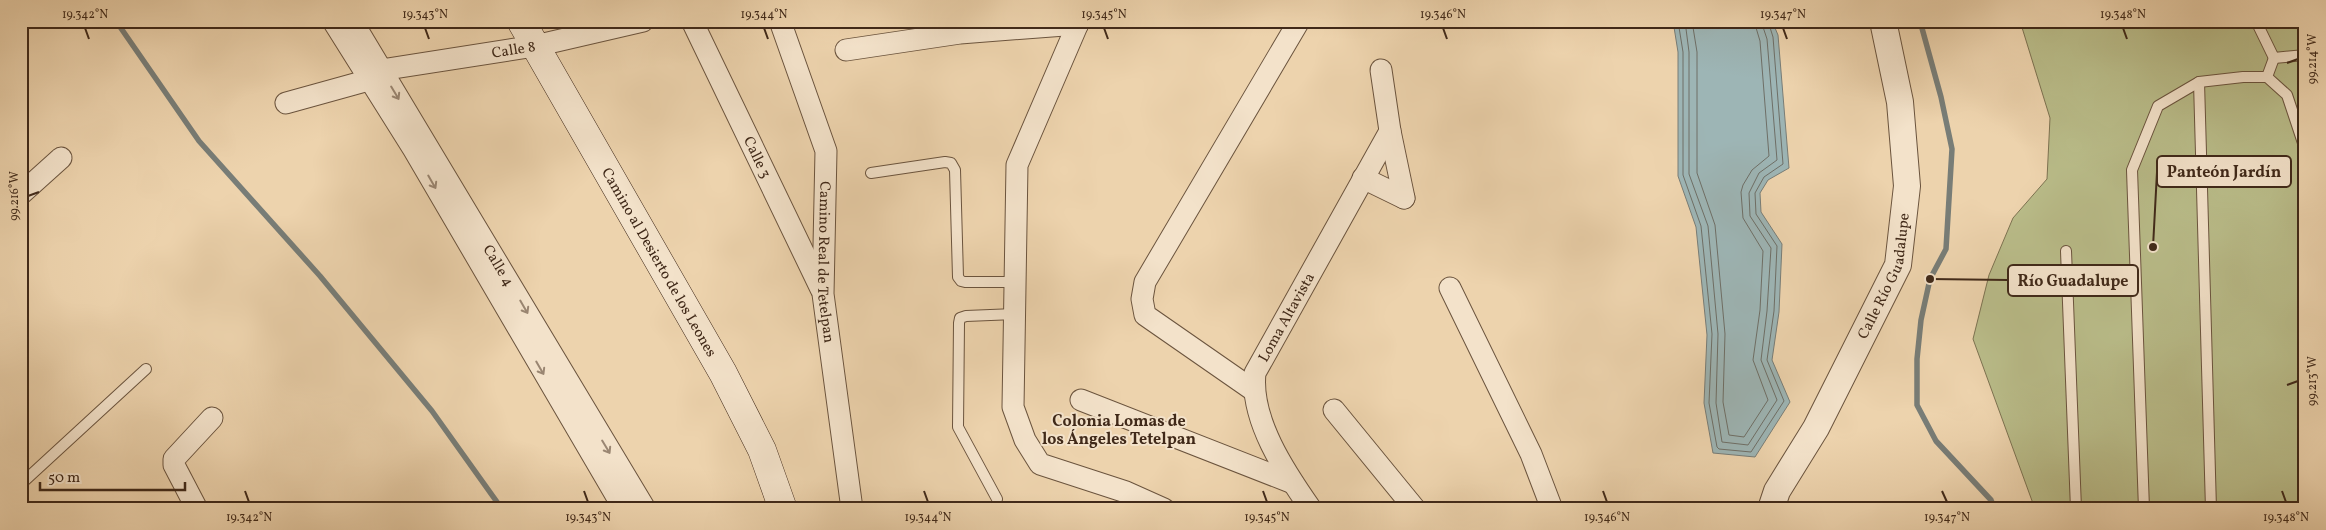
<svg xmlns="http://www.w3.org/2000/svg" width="2326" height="530" font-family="Vollkorn,serif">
<rect width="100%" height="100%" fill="#edd3ad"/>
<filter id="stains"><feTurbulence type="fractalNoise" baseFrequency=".004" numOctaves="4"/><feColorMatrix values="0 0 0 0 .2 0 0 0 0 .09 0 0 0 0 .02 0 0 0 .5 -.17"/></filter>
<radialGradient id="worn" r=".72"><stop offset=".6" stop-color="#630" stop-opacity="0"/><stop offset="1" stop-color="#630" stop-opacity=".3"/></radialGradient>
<path fill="#b9bc89" stroke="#7c7251" d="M2020,21H2305V509H2035L1973,339L1989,275L2013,218L2047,179L2050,118Z"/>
<path fill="#9db5b5" stroke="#787d77" d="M1673,21H1772L1778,35L1789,168L1768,180L1760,193L1761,212L1782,244L1779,312L1772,360L1790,402L1755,457L1713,453L1704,403L1707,335L1696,227L1678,176V52Z"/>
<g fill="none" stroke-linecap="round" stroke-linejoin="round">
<g stroke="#6e6f67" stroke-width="1">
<path d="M1678,21L1683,52V175L1701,226L1712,334L1709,403L1717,447L1719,449L1751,452L1784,401L1767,360L1774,311L1777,246L1756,214L1755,193L1764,177L1783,164L1773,37L1768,21"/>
<path d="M1685,21L1689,52V174L1708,226L1718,334L1716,403L1722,442L1748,445L1777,400L1761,360L1767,311L1771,248L1750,216L1749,193L1759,173L1777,160L1767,39L1761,21"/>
<path d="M1692,21L1697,52V173L1715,225L1725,334L1723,402L1729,435L1744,437L1768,400L1753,360L1760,310L1763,251L1743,218L1741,192L1743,185L1752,170L1769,156L1760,41L1754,21"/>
</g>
<g stroke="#787d77" stroke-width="5.5">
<path d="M116,21L199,141L320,276L432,411L502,509"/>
<path d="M1920,21L1941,97L1952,149L1946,249L1930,279L1921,320L1917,359V405L1936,441L1991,500L1995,509"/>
</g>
<g stroke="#6b543e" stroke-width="12">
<g id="service">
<path d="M2256,21L2274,58L2305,55"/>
<path d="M2267,77L2274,58"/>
<path d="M2199,82L2211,509"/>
<path d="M871,173L945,162L951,163L955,170L958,277L961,281L965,282H1015"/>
<path d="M2066,251L2076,509"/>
<path d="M21,484L146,369"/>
<path d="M997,499L958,427L959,323L960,318L966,316L1015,314"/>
<path d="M2144,509L2132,170L2158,106L2199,82L2243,77H2267L2287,95L2305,149"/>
</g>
</g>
<g stroke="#6b543e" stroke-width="23">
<g id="minor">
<path d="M333,21L414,150L624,509"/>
<path id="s1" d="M352,21L645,509"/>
<path id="s2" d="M692,21L821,289"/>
<path id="s3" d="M780,21L826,151L823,294L852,509"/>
<path d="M1079,21L1017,165L1013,407L1025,440L1040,464L1126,492L1164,509"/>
<path d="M846,50L960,33L1078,24"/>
<path id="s4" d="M381,70L535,46L643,21"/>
<path d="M1381,70L1390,131L1404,198"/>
<path d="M286,103L369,80"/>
<path d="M1363,178L1404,198"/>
<path d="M21,194L61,158"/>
<path d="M1450,288L1531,454L1552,509"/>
<path d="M1253,390L1145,315L1142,299L1145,282L1299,21"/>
<path d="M1081,400L1293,483"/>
<path d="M1334,410L1415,509"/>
<path d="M197,509L174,465V459L212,418"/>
<path id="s5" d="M1311,509C1285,472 1250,420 1255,373L1390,131"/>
</g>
</g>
<g stroke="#6b543e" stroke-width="28">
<g id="tertiary">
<path id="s6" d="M1771,509L1777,491L1816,428L1898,265L1907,186L1900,102L1883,21"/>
</g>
</g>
<g stroke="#402919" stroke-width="29">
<g id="secondary">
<path id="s7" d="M521,21L723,373L762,450L783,509"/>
</g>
</g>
<use href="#service" stroke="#f3e2ca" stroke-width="10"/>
<use href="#minor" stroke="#f3e2ca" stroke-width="21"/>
<use href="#tertiary" stroke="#f3e2ca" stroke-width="26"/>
<use href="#secondary" stroke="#f3e2ca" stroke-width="28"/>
</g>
<defs><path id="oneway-shaft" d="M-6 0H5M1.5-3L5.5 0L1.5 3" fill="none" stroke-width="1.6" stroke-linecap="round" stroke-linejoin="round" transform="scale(1.25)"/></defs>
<g stroke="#9a8672">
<use href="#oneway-shaft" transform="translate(395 93) rotate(59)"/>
<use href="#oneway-shaft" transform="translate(432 182) rotate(60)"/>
<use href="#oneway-shaft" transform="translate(524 307) rotate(60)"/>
<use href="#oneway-shaft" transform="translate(540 368) rotate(60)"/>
<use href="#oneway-shaft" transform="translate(606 447) rotate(59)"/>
</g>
<path fill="none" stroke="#402919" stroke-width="2" d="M85,28L89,39M425,28L429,39M764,28L768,39M1104,28L1108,39M1443,28L1447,39M1783,28L1787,39M2123,28L2127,39M2287,63L2298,59M28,196L39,192M2287,385L2298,381M245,491L249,502M584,491L588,502M924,491L928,502M1263,491L1267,502M1603,491L1607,502M1942,491L1947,502M2282,491L2286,502"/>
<g text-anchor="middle" stroke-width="4" stroke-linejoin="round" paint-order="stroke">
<g font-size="15" fill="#402919" stroke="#f3e2ca">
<text dy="5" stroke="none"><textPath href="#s4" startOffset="134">Calle 8</textPath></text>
<text dy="5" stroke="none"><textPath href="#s2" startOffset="151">Calle 3</textPath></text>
<text dy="5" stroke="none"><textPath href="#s7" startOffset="278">Camino al Desierto de los Leones</textPath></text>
<text dy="5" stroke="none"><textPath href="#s3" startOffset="249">Camino Real de Tetelpan</textPath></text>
<text dy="5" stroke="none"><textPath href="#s1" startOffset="285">Calle 4</textPath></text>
<text dy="5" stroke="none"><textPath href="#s6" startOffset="261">Calle Río Guadalupe</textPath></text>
<text dy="5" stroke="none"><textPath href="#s5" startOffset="214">Loma Altavista</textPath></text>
</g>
<g font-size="16" font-weight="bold" fill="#402919" stroke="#f3e2ca">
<text x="1119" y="426">Colonia Lomas de<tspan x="1119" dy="18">los Ángeles Tetelpan</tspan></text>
</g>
</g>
<path fill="none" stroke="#402919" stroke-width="2" d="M2153 247L2157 172M1930 279L2008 280"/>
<g fill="#402919" stroke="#f3e2ca" stroke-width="2">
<circle cx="2153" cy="247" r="5"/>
<circle cx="1930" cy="279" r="5"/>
</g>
<g fill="#f3e2ca" stroke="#402919" stroke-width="2">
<rect x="2157" y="156" width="134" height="31" rx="5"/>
<rect x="2008" y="265" width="130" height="31" rx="5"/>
</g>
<g font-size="16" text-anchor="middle" font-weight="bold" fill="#402919">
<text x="2224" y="177">Panteón Jardín</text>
<text x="2073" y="286">Río Guadalupe</text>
</g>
<rect width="2326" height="530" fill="none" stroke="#edd3ad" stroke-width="55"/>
<path d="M40 482v8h145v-8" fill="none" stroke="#402919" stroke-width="2.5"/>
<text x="48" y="482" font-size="15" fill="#402919" stroke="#f3e2ca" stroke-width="4" paint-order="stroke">50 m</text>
<rect x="28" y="28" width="2270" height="474" fill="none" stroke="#402919" stroke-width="2"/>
<g font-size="12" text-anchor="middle" fill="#402919">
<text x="85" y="18">19.342°N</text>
<text x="425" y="18">19.343°N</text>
<text x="764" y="18">19.344°N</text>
<text x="1104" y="18">19.345°N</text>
<text x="1443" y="18">19.346°N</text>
<text x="1783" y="18">19.347°N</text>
<text x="2123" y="18">19.348°N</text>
<text transform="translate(2312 59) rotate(-90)" y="4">99.214°W</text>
<text transform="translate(14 196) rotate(-90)" y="4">99.216°W</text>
<text transform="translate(2312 381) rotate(-90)" y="4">99.213°W</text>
<text x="249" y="521">19.342°N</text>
<text x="588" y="521">19.343°N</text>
<text x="928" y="521">19.344°N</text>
<text x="1267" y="521">19.345°N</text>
<text x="1607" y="521">19.346°N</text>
<text x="1947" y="521">19.347°N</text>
<text x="2286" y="521">19.348°N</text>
</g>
<rect width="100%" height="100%" filter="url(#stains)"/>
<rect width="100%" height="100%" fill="url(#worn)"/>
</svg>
